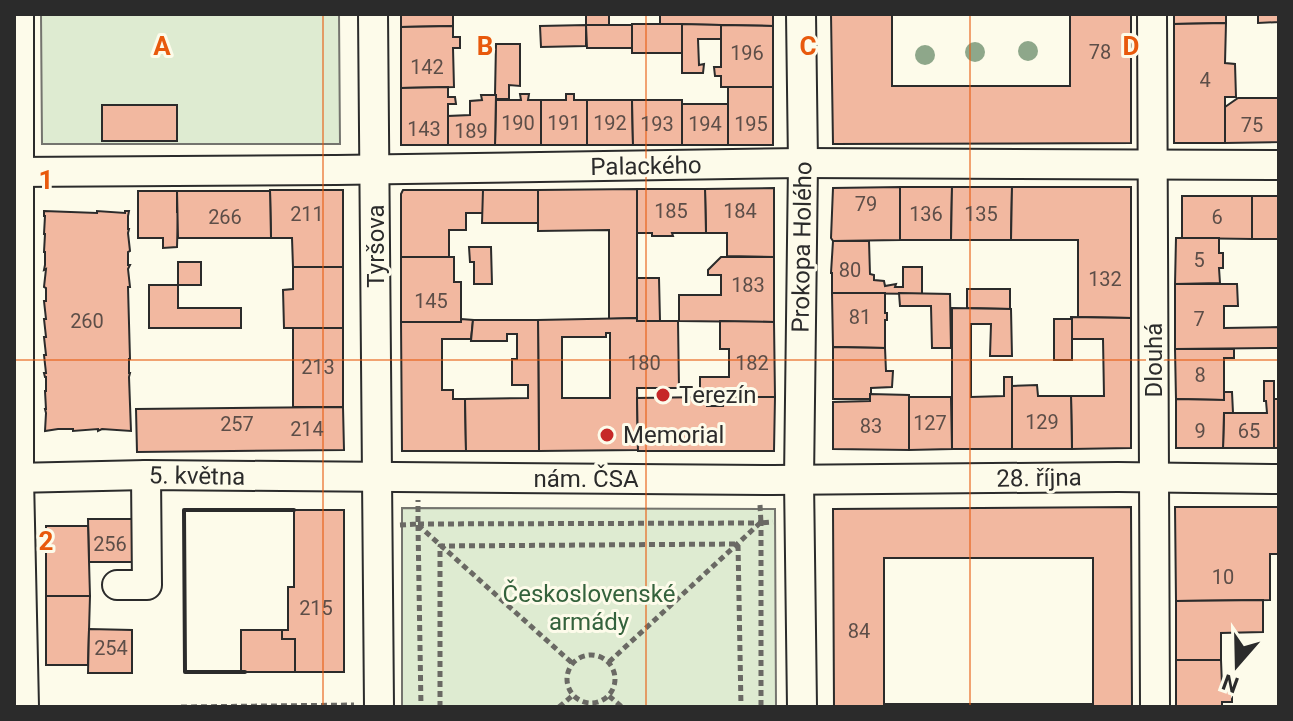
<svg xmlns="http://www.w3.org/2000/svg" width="1293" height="721" font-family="Roboto,sans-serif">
<rect width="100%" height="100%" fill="#fdfbea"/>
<g fill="#deebd1" stroke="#74746e" stroke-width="2">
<path d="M41,14H339L340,144H42Z"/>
<path d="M402,508L775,509L776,707H402Z"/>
</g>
<g fill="#f2b8a0" stroke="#2b2b2b" stroke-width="2" fill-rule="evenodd">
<path d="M401,14H453V26L401,27Z"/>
<rect x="586" y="14" width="23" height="11"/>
<path d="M660,14H773V26L660,24Z"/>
<path d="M831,14H892V86H1070V14H1131V143L833,144Z"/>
<path d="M1174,14H1226V23L1174,24Z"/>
<path d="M1258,14H1279V22L1258,23Z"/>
<path d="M1226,23L1225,63L1235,64L1236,97H1225V143H1174V24Z"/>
<rect x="632" y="24" width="50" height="29"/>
<path d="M682,24L721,25V39H698L699,65L704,64L703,73H682Z"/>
<path d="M586,25H632V48H587Z"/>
<path d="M586,25V46L541,47L540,26Z"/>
<path d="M721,25L773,26V87H721V76H715L714,67H721Z"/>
<path d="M453,26V37H460V48H453L454,87L401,88V27Z"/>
<path d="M496,44H520V86L509,85V99H496L495,95Z"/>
<path d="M448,87V97H455L456,104H448V145H401V88Z"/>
<rect x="728" y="87" width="45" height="58"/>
<path d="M520,94H529L528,100H541V145H495L496,100H521Z"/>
<path d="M566,94H574V100H587V145H541V100H566Z"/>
<path d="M481,95H496L495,145H448V116L470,115V101L482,100Z"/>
<path d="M1238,98H1279V142L1225,143V107Z"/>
<path d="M587,100H632L633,145H587Z"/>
<path d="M632,100H682V145H633Z"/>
<rect x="682" y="104" width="46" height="41"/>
<rect x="102" y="105" width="75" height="36"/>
<path d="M900,187H952L951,240H900Z"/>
<path d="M900,187V240L833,241L831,238L833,188Z"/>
<path d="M952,187H1012L1011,240H951Z"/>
<path d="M1012,187H1131V318L1078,317V240H1011Z"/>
<path d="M774,188V257L727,256V233H706L705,189Z"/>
<path d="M637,189H705L706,233H672L673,236H652V233H637Z"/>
<path d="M637,189V318L609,319V230L538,231V190Z"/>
<path d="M270,190H343V267H293L292,238H271Z"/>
<path d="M403,190H483V213H466V230H449V257H401V194Z"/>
<path d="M483,190H538V223H482Z"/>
<path d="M138,191H177V212H178L177,247L163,248V238H138Z"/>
<path d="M177,191H270L271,238H178Z"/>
<path d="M1182,196H1252V239L1182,238Z"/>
<rect x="1252" y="196" width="27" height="43"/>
<path d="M44,211L97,213V211L125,213V211H129L128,216V229H129L128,233L130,251L128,252V265H130L128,269L130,287H128L130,359H129V373H130L129,377L131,431L102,429L98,431V429L73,431V429H58L45,431L46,413L45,409H46L45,391H46V377H45L44,373H46L44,355H46L44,337H46L44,319H46L44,301H46V288L44,287L46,269L44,270L45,265V252H44L45,234H44L45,216H44Z"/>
<path d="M1176,238H1219V253H1223V268H1219L1220,283L1175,284Z"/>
<path d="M833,241H869L870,274L874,275V280L884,281L885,286L896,284L895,287H903V267H922V294L832,293V273H831Z"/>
<path d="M469,247H491L492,284H474V262H470Z"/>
<path d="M401,257H454V282H461V322H401Z"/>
<path d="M721,257H774V322L679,321V295H721V275H708V270Z"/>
<rect x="178" y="262" width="23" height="23"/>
<path d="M293,267H343V328H284L283,290L293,289Z"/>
<path d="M637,278H659L660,321H637Z"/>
<path d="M1175,284H1237L1238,306H1224V328L1279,327V348L1175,349Z"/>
<path d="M149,285H178V308H241V328H149Z"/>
<path d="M967,289H1010V309L967,308Z"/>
<path d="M832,293H885V313H887V320H885V348L833,347Z"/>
<path d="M899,293L950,294L951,348H932L931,306H900Z"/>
<path d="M952,308L1011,309L1012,356H990L991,324H971V397L1004,396V377H1012V449H952Z"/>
<path d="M1071,317L1131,318V448L1072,449L1071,396H1104L1103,339H1072Z"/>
<path d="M637,318V321H678L679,388H637L638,450L539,451L538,320ZM606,333H610V398H562V337H606Z"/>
<path d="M461,319L473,320L471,339H442V390H453V399H465L466,451H402L401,322H461Z"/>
<rect x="1054" y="319" width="18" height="41"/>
<path d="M473,320H538L539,451H466L465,399L528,398V385H512V359H517V334H507V341H471Z"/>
<path d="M720,321L774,322L775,397H700V377H729V349H720Z"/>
<rect x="293" y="328" width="50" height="79"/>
<path d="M833,347L885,348L886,371H893L892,387L871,388V399H833Z"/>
<path d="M1175,349H1234V358H1224V400L1176,399Z"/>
<path d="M1264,381H1274V448H1223L1224,413H1267L1266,401H1264Z"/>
<path d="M1037,385L1038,396H1071L1072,449H1012V386Z"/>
<path d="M1224,392H1232L1233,413H1224L1223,448H1176V399L1224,400Z"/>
<path d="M870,394L909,395V450L833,449V402L870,401Z"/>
<path d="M707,397V406H723V397H775L774,451H638L637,398Z"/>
<path d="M909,397H951L952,449L909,450Z"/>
<rect x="1274" y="399" width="5" height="49"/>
<path d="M343,407L344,450L137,452L136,409Z"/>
<path d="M1131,507L1132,707H834L833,509ZM884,558H1093V704H884Z"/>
<path d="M1175,507H1279V554H1270V600L1176,601Z"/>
<path d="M294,510H344V672H295V639H282V630H288V587H294Z"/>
<path d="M88,519H132V562H89Z"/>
<path d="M46,526H88L90,596H46Z"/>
<path d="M46,596H90L88,665H46Z"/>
<path d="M1263,600V632L1221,633V660H1176V601Z"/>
<path d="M89,629L132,630V673H88Z"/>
<path d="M241,630H282V639H295V672H241Z"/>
<path d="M1176,660H1221L1222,686L1232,685V702H1222V707H1176Z"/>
</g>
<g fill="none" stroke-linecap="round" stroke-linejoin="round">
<g stroke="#2b2b2b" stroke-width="32">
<g id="minor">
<path d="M19,14V478L24,707"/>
<path d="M373,14C377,245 375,476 379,707"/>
<path d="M801,14L803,163L799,480L802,707"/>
<path d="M1152,14L1155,707"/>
<path d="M14,172L336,170L803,163L1279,165"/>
<path d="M14,478L146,475L773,480L1118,477L1279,479"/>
<path d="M117,585H147L146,475"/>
</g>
</g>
<g stroke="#6a6964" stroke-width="5" stroke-dasharray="6 4" stroke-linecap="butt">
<path d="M760,505L761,523L773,522"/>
<path d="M418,524L761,523V707"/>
<path d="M400,525L418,524V500"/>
<path d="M418,525L572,663"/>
<path d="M418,525L421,707"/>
<circle cx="591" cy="679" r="24"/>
<path d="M609,662L760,523"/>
<path d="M609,696L622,707"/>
<path d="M181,707L354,705"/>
<path d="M440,707V546L738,544L741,707"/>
<path d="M559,707L572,696"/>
</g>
<use href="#minor" stroke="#fdfbea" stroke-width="28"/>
<path stroke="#2b2b2b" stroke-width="4" d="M245,672H185L184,510H294"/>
</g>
<g fill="#8ea78a">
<circle cx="1028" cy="51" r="10"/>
<circle cx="975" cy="52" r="10"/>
<circle cx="925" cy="55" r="10"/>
</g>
<path fill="none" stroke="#e8590c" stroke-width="2" stroke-opacity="0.55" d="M323,14V707M646,14V707M970,14V707M14,360H1279"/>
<g fill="#c62828" stroke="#fdfbea" stroke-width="3">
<circle cx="663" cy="395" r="8"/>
<circle cx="607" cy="435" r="8"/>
</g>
<g text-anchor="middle" stroke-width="6" stroke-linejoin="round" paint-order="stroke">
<g font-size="20" fill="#5d4e48">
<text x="1100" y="59">78</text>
<text x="747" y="60">196</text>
<text x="427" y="74">142</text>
<text x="1205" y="87">4</text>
<text x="518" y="130">190</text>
<text x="564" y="130">191</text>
<text x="610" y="130">192</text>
<text x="657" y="131">193</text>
<text x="705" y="131">194</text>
<text x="751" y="131">195</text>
<text x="1252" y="132">75</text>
<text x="424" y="136">143</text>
<text x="471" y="138">189</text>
<text x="866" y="211">79</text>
<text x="671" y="218">185</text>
<text x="740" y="218">184</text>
<text x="307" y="221">211</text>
<text x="926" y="221">136</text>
<text x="981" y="221">135</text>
<text x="225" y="224">266</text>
<text x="1217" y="224">6</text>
<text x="1199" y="267">5</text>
<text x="850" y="277">80</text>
<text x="1105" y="286">132</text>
<text x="748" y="292">183</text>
<text x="431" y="308">145</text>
<text x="860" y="324">81</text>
<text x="1199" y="326">7</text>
<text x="87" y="328">260</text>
<text x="644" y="370">180</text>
<text x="752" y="370">182</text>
<text x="318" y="374">213</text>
<text x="1200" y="382">8</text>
<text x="1042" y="429">129</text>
<text x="930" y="430">127</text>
<text x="237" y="431">257</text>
<text x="871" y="433">83</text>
<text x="307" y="436">214</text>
<text x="1200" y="438">9</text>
<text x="1249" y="438">65</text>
<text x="110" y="551">256</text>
<text x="1223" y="584">10</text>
<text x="316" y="615">215</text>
<text x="859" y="638">84</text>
<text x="111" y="655">254</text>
</g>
<g font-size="24" fill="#2b2b2b" stroke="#fdfbea">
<text transform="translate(646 166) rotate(-1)" y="8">Palackého</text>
<text transform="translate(376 246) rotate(-90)" y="8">Tyršova</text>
<text transform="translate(802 247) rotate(-89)" y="8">Prokopa Holého</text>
<text transform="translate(1154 360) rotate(-90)" y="8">Dlouhá</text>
<text transform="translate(197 476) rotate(1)" y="8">5. května</text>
<text transform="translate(1039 478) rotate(-1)" y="8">28. října</text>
<text x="586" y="487">nám. ČSA</text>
</g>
<g font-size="24" fill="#2b2b2b" stroke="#fdfbea" text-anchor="start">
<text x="679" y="403">Terezín</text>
<text x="623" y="443">Memorial</text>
</g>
<g font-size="24" fill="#34623c" stroke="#fdfbea">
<text x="589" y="602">Československé<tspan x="589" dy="28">armády</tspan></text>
</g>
</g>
<g font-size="26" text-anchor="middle" font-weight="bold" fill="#e8590c" stroke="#fdfbea" stroke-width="6" stroke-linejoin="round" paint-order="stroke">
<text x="162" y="55">A</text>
<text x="485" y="55">B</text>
<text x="808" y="55">C</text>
<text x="1131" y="55">D</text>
<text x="46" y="189">1</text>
<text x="46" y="550">2</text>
</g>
<rect width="1293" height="721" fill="none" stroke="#2b2b2b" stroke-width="32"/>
<g transform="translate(1237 665) rotate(200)" stroke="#fdfbea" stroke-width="6" paint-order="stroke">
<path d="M0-6L14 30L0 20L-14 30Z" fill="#2b2b2b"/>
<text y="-12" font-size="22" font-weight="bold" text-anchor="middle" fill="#2b2b2b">N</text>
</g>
</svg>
